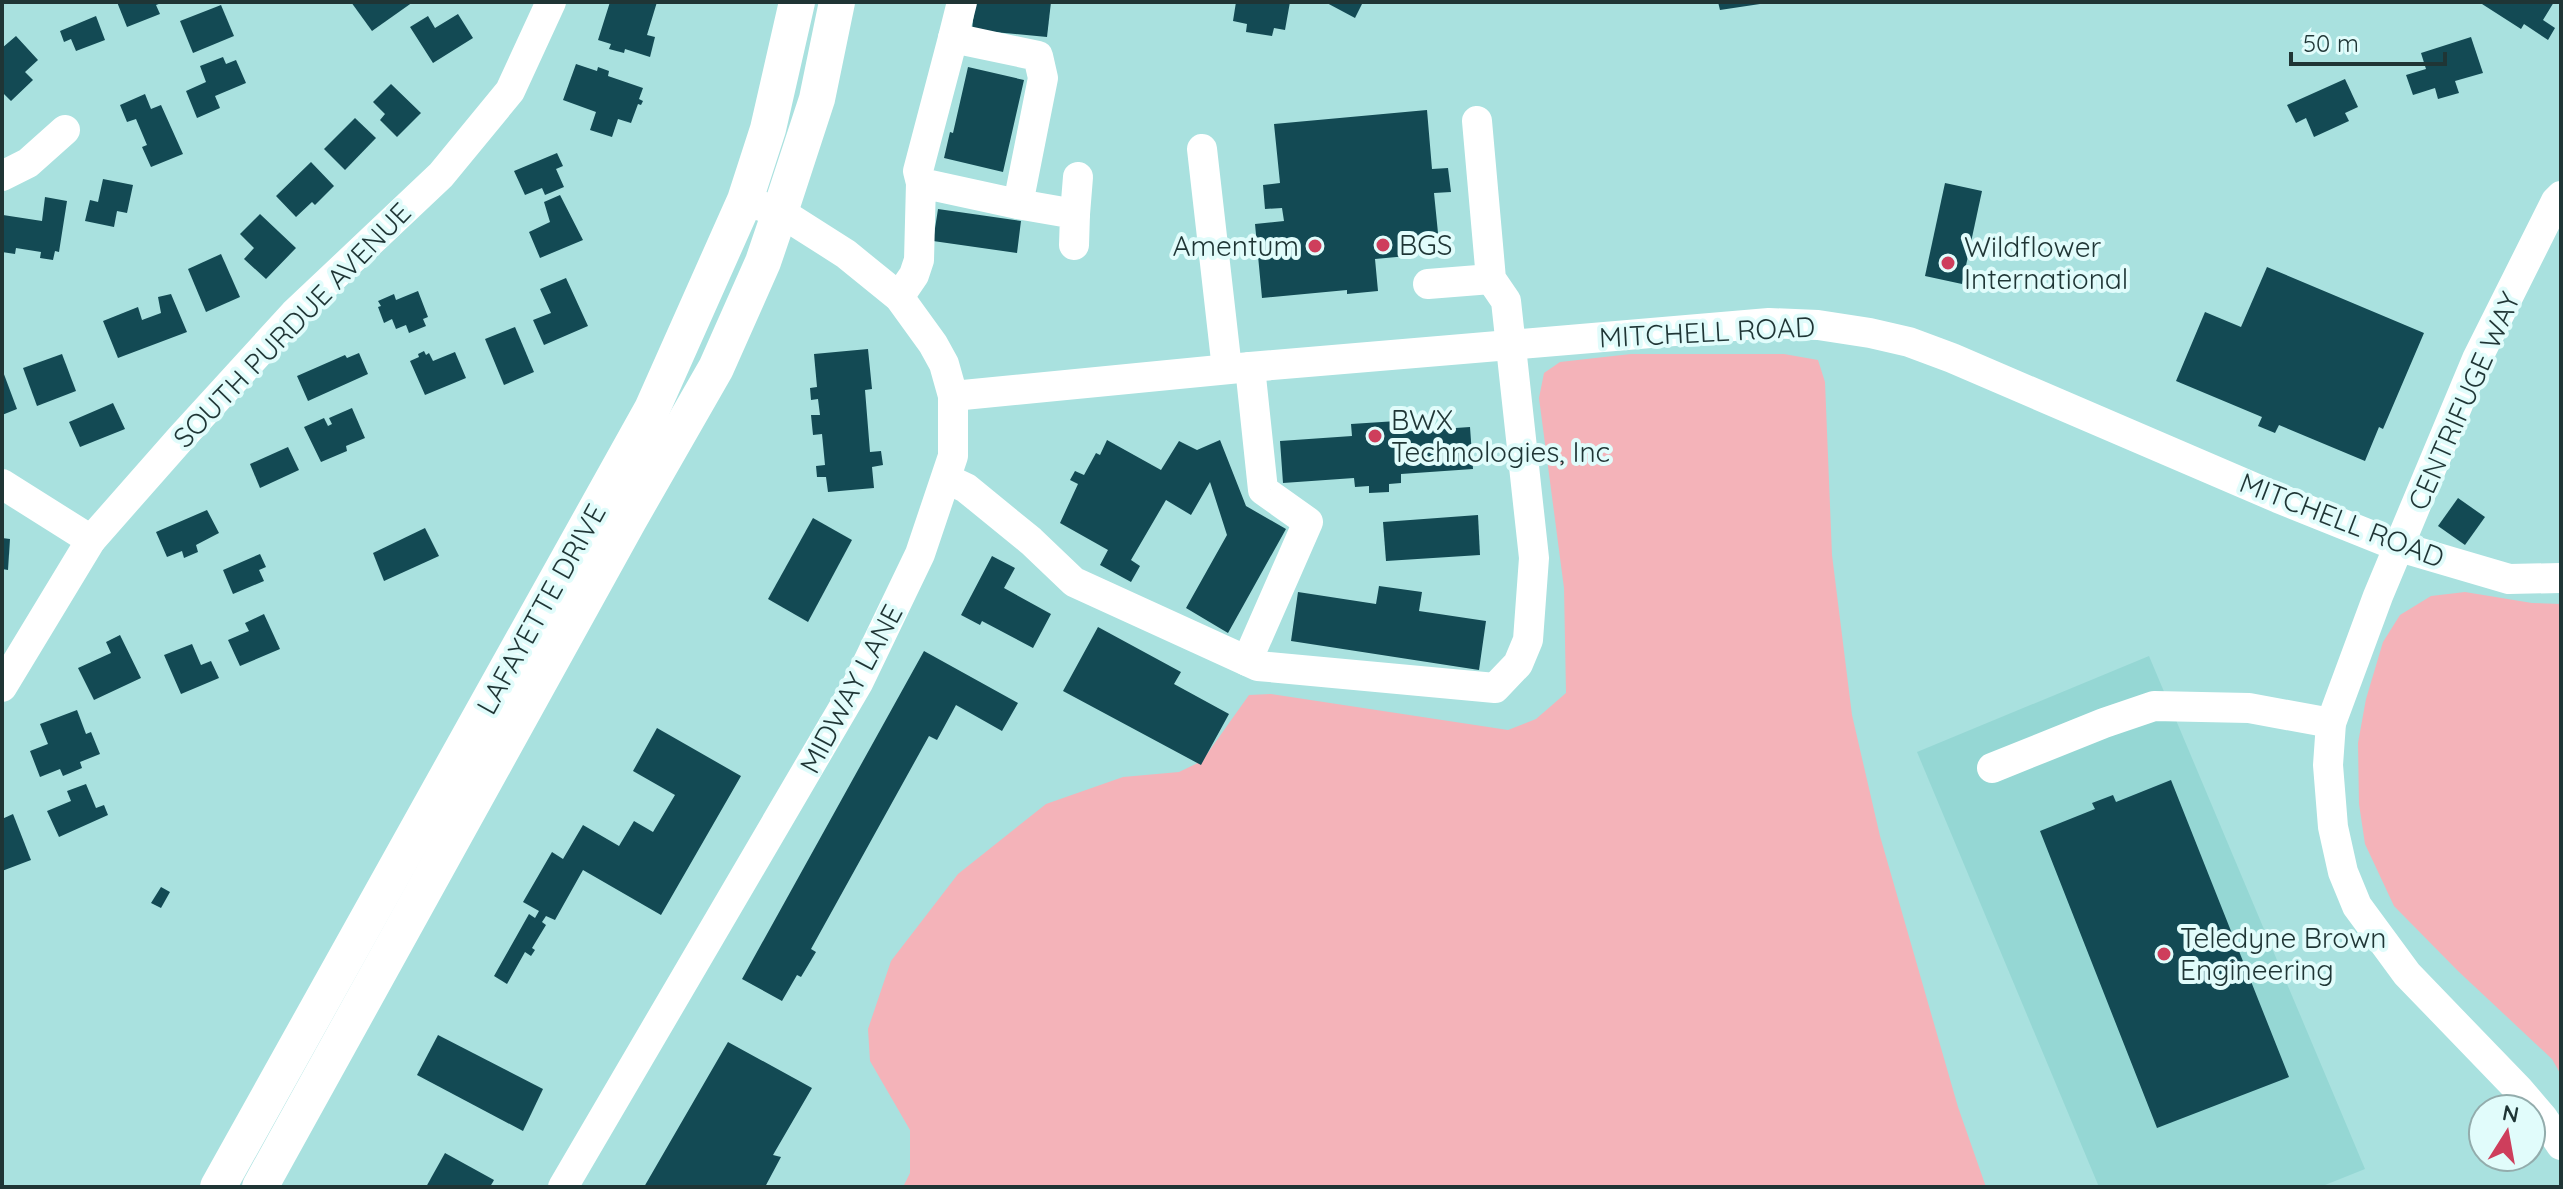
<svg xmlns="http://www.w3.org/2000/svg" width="2563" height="1189" font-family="Quicksand,sans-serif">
<rect width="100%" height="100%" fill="#a9e1df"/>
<path fill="#95d7d4" d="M2149,656L2365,1169L2320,1187H2099L1917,752Z"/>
<g fill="#f4b3b9">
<path d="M1631,354H1784L1818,360L1825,382L1832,555L1852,715L1880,836L1958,1107L1986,1187H903L910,1173V1130L870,1061L868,1029L891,961L958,874L1046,804L1123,777L1179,772L1202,761L1249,695L1271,694L1508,730L1536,719L1566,693L1564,588L1539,398L1544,373L1560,362Z"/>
<path d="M2465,592L2532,603L2561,604V1075L2552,1059L2458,971L2394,906L2365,844L2359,804L2358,743L2366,699L2383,642L2400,615L2431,596Z"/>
</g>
<g fill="#134a54">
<path d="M117,2H164L156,5L160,14L127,27Z"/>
<path d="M351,2H413L372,31Z"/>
<path d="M610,2H657L647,35L655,37L650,57L625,49L624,53L609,49L611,44L598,40Z"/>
<path d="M975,2H1051L1047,37L972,30Z"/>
<path d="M1236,2H1290L1285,30L1274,28L1272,36L1246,32L1247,24L1233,21Z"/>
<path d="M1325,2H1363L1355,18Z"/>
<path d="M1718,2H1759L1760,4L1720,10Z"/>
<path d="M2484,2H2554L2543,20L2555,28L2548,40L2524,24L2521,29L2482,4Z"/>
<path d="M221,5L234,36L193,53L180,21Z"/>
<path d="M458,14L473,38L433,63L410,27L428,16L435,28Z"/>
<path d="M96,16L105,40L76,51L71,39L64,42L60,31Z"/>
<path d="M16,36L38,60L25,72L33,80L11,101L2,92V48Z"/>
<path d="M2471,37L2483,73L2455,81L2459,93L2438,99L2435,88L2413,95L2406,75L2426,69L2421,53Z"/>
<path d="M223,57L226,64L236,60L246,83L215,96L220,108L197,118L186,91L206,82L200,66Z"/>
<path d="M576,64L597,71L598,67L609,71L608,76L643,88L639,99L643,101L641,105L638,104L631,123L618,119L612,137L590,130L596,112L563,100Z"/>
<path d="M968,67L1024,80L1003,172L944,158L950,132L953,133Z"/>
<path d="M2345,79L2358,107L2345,113L2349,121L2314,137L2306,118L2296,123L2287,105Z"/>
<path d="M391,84L421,113L397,137L380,120L385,114L373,102Z"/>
<path d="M145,94L151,109L161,105L183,154L151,167L142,147L147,145L136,119L127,122L120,105Z"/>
<path d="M1427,110L1432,169L1448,168L1451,192L1434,193L1440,253L1375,259L1378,291L1347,294V290L1262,298L1255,224L1284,221L1282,208L1265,209L1263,185L1280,183L1274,124Z"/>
<path d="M355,118L376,138L345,170L324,149Z"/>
<path d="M557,153L563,166L556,169L564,187L545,195L542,188L525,195L514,171Z"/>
<path d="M311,162L334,186L315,205L312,202L296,217L276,196Z"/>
<path d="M103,179L133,185L127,213L117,211L114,227L85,221L90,200L98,202Z"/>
<path d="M1945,183L1982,191L1962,284L1925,276Z"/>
<path d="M560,195L583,240L540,258L529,232L550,222L544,202Z"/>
<path d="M45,197L67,201L59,252L55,251L53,260L40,258L41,252L16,248L15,254L2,252L3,215L42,221Z"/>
<path d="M938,209L1021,221L1017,253L933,241Z"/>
<path d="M260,214L296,248L266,279L244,259L254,248L240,234Z"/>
<path d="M221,254L240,297L206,312L188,269Z"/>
<path d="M2267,267L2424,333L2383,429L2379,427L2365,461L2279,425L2275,433L2258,426L2262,417L2176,381L2205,312L2241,327Z"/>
<path d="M566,278L588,326L544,345L533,320L551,313L540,289Z"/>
<path d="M418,291L428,317L423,319L426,326L409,333L406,325L396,329L392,319L384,323L378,307L381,306L378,301L394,294L396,300Z"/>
<path d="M171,294L187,332L118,358L103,321L138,307L142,320L161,313L158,297Z"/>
<path d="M515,327L534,372L504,385L485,339Z"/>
<path d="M868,349L872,389L865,390L870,452L881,451L883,465L872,467L874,488L828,492L826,477H817L816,466L825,465L822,434L813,435L811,415H820L818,399L811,400L810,388L817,387L814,354Z"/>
<path d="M424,351L426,355L429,353L433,361L455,352L466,378L425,395L410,361L419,357L418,354Z"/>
<path d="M359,353L368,374L308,401L297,376L345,355L347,358Z"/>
<path d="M62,354L76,391L37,406L23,368Z"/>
<path d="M2,369L17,409L2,415Z"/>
<path d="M113,403L125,429L80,447L69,422Z"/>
<path d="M352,408L365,438L346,446L347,451L321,462L304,427L324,418L328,426L332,424L329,418Z"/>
<path d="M1397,421L1398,432L1470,427L1473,469L1401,474V483L1389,484V492L1369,493V486L1355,487L1354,478L1283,483L1280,441L1352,436L1351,424Z"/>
<path d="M1107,440L1161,470L1179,441L1197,450L1220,440L1246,506L1286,529L1228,633L1186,608L1227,535L1210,482L1191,515L1166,500L1131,560L1140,566L1131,582L1100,565L1108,550L1060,523L1078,484L1070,480L1075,471L1084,475L1096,453L1100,455Z"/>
<path d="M288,447L299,470L260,488L250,464Z"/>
<path d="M2458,498L2485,517L2465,545L2438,526Z"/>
<path d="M207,510L219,533L196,545L198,552L184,558L182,551L167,557L156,532Z"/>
<path d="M1478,515L1480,555L1386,561L1383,522Z"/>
<path d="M813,518L852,540L808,622L768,599Z"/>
<path d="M425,528L439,556L384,581L373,553Z"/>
<path d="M2,538L10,539L8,570L2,569Z"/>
<path d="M260,554L266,567L259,570L264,581L233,594L223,570Z"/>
<path d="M992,556L1015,568L1004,588L1051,614L1033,648L982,621L980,625L961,615Z"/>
<path d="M1379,586L1422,592L1419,611L1486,621L1479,670L1291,641L1298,592L1376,604Z"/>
<path d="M264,614L280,649L240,666L228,640L249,631L245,623Z"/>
<path d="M1098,627L1181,672L1174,684L1229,714L1201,765L1063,691Z"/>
<path d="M120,635L141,678L94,700L78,668L111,653L106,642Z"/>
<path d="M192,644L201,665L211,661L219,678L181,694L164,655Z"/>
<path d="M924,651L1018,703L1002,731L956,705L937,740L929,736L811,949L816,952L801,977L797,975L782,1001L742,979Z"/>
<path d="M77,710L86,734L91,732L100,754L80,762L82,768L63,776L60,769L40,777L30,751L48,744L40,724Z"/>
<path d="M657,728L741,776L661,915L583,870L555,920L546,916L542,922L546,925L532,948L535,950L531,956L525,952L507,984L494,976L529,914L535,918L539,911L523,902L552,852L563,859L583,825L619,846L634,821L653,832L675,795L633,771Z"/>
<path d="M2171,780L2289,1077L2157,1128L2040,831L2095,809L2092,803L2113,795L2116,802Z"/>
<path d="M86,784L96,808L104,805L108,815L59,837L47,811L71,801L67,791Z"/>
<path d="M13,814L31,860L2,871V819Z"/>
<path d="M161,887L170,892L161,908L151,903Z"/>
<path d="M438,1035L543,1089L523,1131L417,1075Z"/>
<path d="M728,1042L812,1088L773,1155L781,1157L765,1187H644Z"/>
<path d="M445,1153L494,1180L490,1187H426Z"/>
</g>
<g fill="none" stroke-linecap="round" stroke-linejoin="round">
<g stroke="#fff" stroke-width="30">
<path d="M953,38L962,2"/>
<path d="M1202,149L1227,369"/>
<path d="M2,176L28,163L65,130"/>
<path d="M2561,196L2556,201L2477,359L2378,596L2331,723L2328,765L2333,827L2343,872L2357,906L2407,974L2519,1090L2543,1118L2561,1145"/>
<path d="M1018,204L1075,214L1074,245"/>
<path d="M1075,214L1078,177"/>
<path d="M1428,284L1491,279"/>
<path d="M899,297L914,275L919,260L921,183L918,171L953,38L1038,56L1043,78L1018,204L921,183"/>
<path d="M953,396L1250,367L1769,323L1818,325L1870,333L1909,342L1952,358L2278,498L2400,547L2509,579L2561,578"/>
<path d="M947,479L966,488L1031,541L1074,582L1258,666L1495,688L1518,664L1528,640L1534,558L1506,301L1491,279L1477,121"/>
<path d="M2,484L91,540"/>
<path d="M1247,661L1308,522L1263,490L1250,367"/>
<path d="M2,687L91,540L180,439L294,314L441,175L510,91L551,2"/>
<path d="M1992,768L2104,723L2154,706L2249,708L2331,723"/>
<path d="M563,1187L858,683L920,554L953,456V396L944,364L933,344L899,297L846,254L780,212L758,205"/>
</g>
<g stroke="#fff" stroke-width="36">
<path d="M218,1187L652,409L745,200L768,129L797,2"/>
<path d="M260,1187L629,520L716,368L763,262L780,212L817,99L837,2"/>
</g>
</g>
<g fill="#ce3e5c" stroke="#e1fcfb" stroke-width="3">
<circle cx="1383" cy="245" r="8"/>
<circle cx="1315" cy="246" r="8"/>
<circle cx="1948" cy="263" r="8"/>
<circle cx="1375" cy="436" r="8"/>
<circle cx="2164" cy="954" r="8"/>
</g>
<g text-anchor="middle" stroke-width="8" stroke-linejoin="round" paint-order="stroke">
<g font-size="28" fill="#1f3535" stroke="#e1fcfb" text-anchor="start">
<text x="1399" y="255">BGS</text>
<text x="1299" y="256" text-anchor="end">Amentum</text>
<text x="1964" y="257">Wildflower<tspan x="1964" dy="32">International</tspan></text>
<text x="1391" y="430">BWX<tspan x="1391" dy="32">Technologies, Inc</tspan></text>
<text x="2180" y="948">Teledyne Brown<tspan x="2180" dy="32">Engineering</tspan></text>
</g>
<g font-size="28" fill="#1f3535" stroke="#e1fcfb">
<text transform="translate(292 325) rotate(-46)" y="10">SOUTH PURDUE AVENUE</text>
<text transform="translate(1707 332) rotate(-3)" y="10">MITCHELL ROAD</text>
<text transform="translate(2464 401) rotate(-66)" y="10">CENTRIFUGE WAY</text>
<text transform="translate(2342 520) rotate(21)" y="10">MITCHELL ROAD</text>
<text transform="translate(541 609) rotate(-61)" y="10">LAFAYETTE DRIVE</text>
<text transform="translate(851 689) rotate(-62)" y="10">MIDWAY LANE</text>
</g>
</g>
<rect width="2563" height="1189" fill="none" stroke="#1f3535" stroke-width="8"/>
<g transform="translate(2507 1133) rotate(11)"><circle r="38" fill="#e1fcfb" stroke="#93acac" stroke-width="2"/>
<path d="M0-6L14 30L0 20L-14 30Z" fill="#ce3e5c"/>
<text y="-12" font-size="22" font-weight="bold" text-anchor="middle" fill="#1f3535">N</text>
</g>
<path d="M2291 52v12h154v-12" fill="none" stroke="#1f3535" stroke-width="4"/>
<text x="2303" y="52" font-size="24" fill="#1f3535" stroke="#e1fcfb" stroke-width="6" paint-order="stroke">50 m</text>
</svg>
